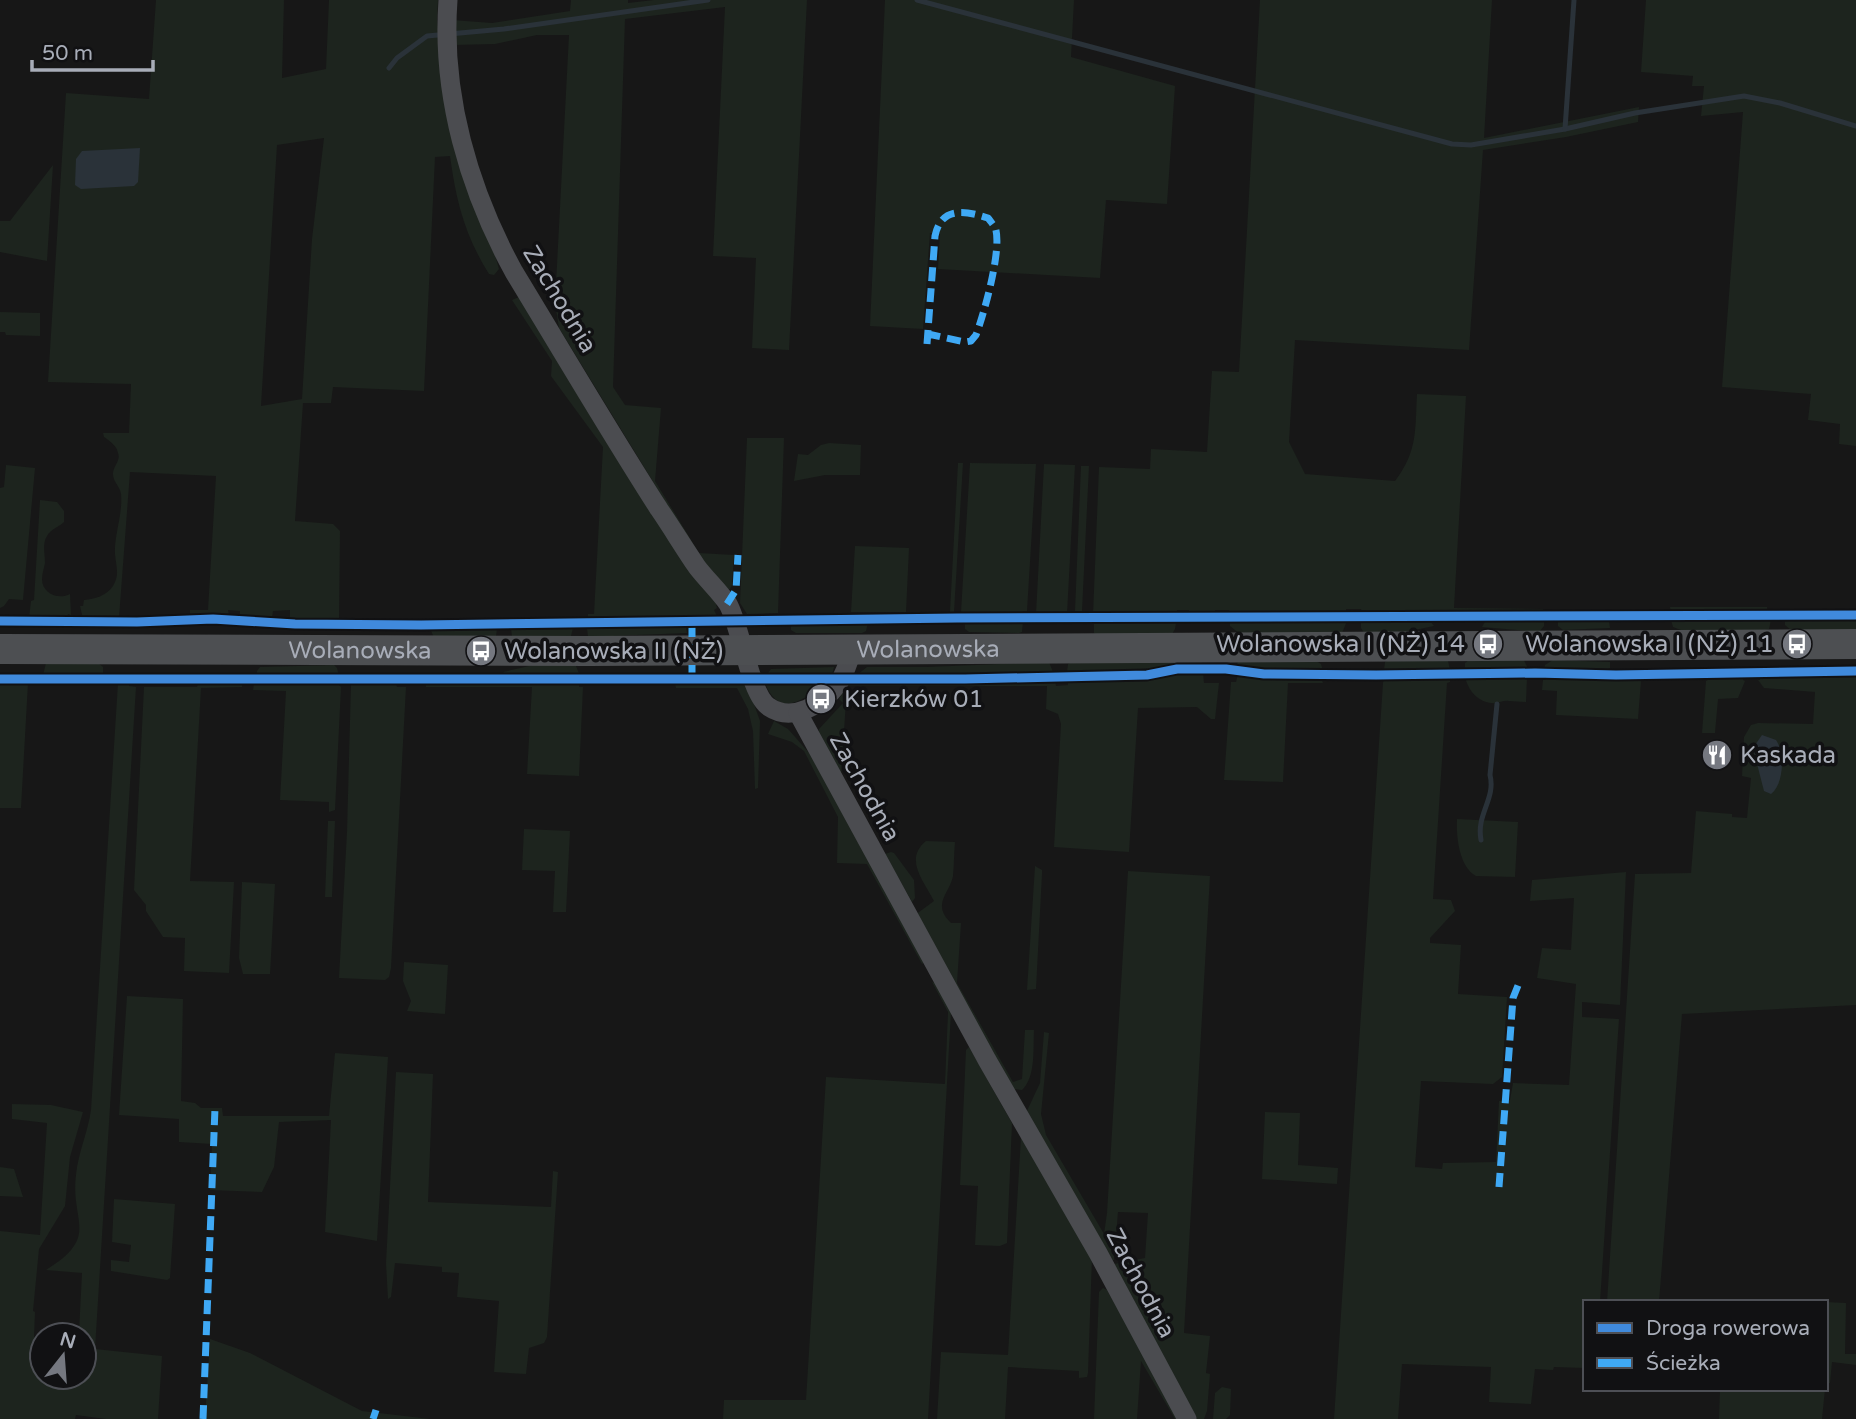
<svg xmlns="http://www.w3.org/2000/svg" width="1856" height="1419" font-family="'Varela Round',sans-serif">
<rect width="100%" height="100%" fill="#171717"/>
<g fill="#1d241e" fill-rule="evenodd">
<path d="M156,0H284L282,78L326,69L329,0H438L437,19L442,67L499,269L494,275L489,274C465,236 456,201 450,156L435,157L424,391L333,387L331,403H303L295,521L333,524L340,531L339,620L290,619V610L273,611L272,618L240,616V611L228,610L229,616H190V610H208L216,476L130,472L119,618L83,619L80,606H83L84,600C95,599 106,596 113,586C120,575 116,566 115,554C114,535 123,514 121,494C120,486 113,482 113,474C113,466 121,461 118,453C117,446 110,441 104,437L103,433H129L131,384L48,382L66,93L149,99ZM324,138L312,239L302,399L261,406L277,145Z"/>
<path d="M571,0H628V3L654,0H807L789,350L752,348L756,258L713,256L725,7L625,19L613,387L625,405L661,408L655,481L699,553L734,555L732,585L730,589H725L707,570L559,328L555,303L569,35H537L495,44L453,45L452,20L492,23L570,11Z"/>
<path d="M885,0H1074L1071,57L1175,86L1167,204L1106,200L1100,278L938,269L940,234L930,233L923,329L870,326Z"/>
<path d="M1260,0H1492L1484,138L1639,107L1638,122L1566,137L1483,150L1469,350L1295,340L1289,442L1305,474L1395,481C1418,451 1415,429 1417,394L1466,396L1454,608L1543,609V612L1362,613L1361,609H1346V614H1230L1229,610H1215V615H1189V610H1177V615H1093L1099,467L1150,469L1151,449L1207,452L1212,371L1239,372Z"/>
<path d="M1646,0H1856V446L1839,444L1840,424L1808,420L1811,394L1722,387L1743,112L1701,116L1704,86H1692L1693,76L1641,72Z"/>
<path d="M53,165L47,261L0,252V221H10Z"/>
<path d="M519,297L715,600L717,608L714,610L717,616L588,619V614H594L603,447L551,376L552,361L512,300Z"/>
<path d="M0,312L40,313V336L6,335L5,332H0Z"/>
<path d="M747,438H784L778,613L747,614L740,603Z"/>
<path d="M829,443L861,445L860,475H825L794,481L798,454L808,455L821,445Z"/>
<path d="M958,463H963L954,612H950Z"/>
<path d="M970,463L1036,464L1027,611H1023L1022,614H966L961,612Z"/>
<path d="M1044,464L1075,465L1067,614H1036Z"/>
<path d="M6,465L35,468L23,600L9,599L4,606L0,608V488L4,487Z"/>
<path d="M1081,466H1089L1082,611H1075Z"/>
<path d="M40,500L57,502L64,511V522C59,527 51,529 47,536C42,544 45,554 45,563C44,568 42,574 42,579C42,594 59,600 70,594L71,615L68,614L67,618H29L31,601L34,600Z"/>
<path d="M855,546L909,548L906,612H851Z"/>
<path d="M1670,607H1767V613L1671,612Z"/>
<path d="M1605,618L1609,621L1610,628L1563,630L1558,626V619Z"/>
<path d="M1856,619V630H1791L1785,625V620Z"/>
<path d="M1486,620H1544V626L1539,632L1482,627Z"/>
<path d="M1671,620H1771L1769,629L1762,631L1681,630L1673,627Z"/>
<path d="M965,621H1023L1022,632L1019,633L969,632L965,629Z"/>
<path d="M1347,621L1342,633L1240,634L1230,626V622Z"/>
<path d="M1361,621H1430L1434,626L1400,633H1364L1361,628Z"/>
<path d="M868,622L866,631L862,633H796L791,630V623Z"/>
<path d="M1094,623H1176L1175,629L1172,634H1096L1094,633Z"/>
<path d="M682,624L686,627L687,633L588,637L587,628Z"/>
<path d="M430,628H497L496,637L434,638Z"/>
<path d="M511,628H573L571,636L512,637Z"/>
<path d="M1390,660L1448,661L1450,670H1384L1385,662Z"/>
<path d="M1469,660H1524L1528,669L1465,670V663Z"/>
<path d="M1553,660L1610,662V668L1606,671L1544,669L1545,665Z"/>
<path d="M1201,661L1204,666H1169L1148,671L1067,672L1068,664L1072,662Z"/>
<path d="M1316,661L1321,664L1323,671H1260L1236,666L1238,662Z"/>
<path d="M1049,662L1053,672L966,675H857L867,667H927Z"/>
<path d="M46,663H98L103,667V675H43Z"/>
<path d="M334,665L337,668L339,676L257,677V671L260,667Z"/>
<path d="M534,665L576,666L580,676H507L503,672Z"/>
<path d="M834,667L832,675L766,676L771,669Z"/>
<path d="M1203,673L1204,683H1219L1215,719H1211L1197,707L1138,708L1129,852L1054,847L1061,724L1058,714L1046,709L1047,686H847L841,776L819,734V729L843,703L839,699L847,684L1055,680L1056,686L1068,685V680L1142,679L1173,674Z"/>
<path d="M1238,674L1261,678H1321L1323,683H1288L1283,782L1224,780L1231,682H1236Z"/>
<path d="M1856,675V1005L1682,1014L1659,1302H1607L1635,874L1691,873L1696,811L1732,814V817L1747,818L1751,778L1742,776L1744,737L1751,725L1758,723L1813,724L1815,692L1764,688L1758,680H1760V677Z"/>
<path d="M1708,676H1743V680L1745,681L1738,698L1718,699L1715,733H1702L1706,681L1708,680Z"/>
<path d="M1450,677V682L1447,683L1433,899L1451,900L1455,911L1430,938V943L1461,945L1458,994L1507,997L1502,1077L1493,1084L1421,1081L1415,1167L1442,1169L1443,1163L1496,1162L1499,1101L1510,1100L1513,1083L1569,1085L1576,984L1537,978L1542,948L1571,950L1574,898L1530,901L1532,880L1626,872L1620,1005L1582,1002V1017L1619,1019L1600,1302H1585V1368L1554,1367L1553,1370L1535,1369L1531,1404L1489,1402L1491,1367L1402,1364L1398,1419H1334L1383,683L1384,678Z"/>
<path d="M1465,677H1527L1526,702C1520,702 1514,701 1509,701C1503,700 1497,704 1491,703C1476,701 1468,689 1465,677Z"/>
<path d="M1546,677L1636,679V681H1641L1638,719L1556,715L1557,691L1542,690L1543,680H1546Z"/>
<path d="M0,682L28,683L21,808H0Z"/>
<path d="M118,683H129V686L136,687L95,1349L162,1356L158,1419H106L76,1415L75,1419H0V1231L40,1235L47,1123L12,1119V1104L51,1105L83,1112L70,1157L65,1206L39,1249L33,1311L35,1312L34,1337L42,1338V1377H84V1335H42L43,1330L79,1332L82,1273L46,1270C101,1236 70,1222 76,1175C78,1153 88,1132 91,1110Z"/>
<path d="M675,683L747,684L760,721L758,788L755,789L753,731L748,709L737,688H676Z"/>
<path d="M765,683H825C804,700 779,719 765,683Z"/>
<path d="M198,684H242V687L201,688L190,881L234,882L229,973L184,971L185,938L163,937L146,911V905L134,890L144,687H197Z"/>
<path d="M254,684H338L341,687L335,810L329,812V802L280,800L286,691L253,690Z"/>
<path d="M351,684H396L397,687H406L391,968L389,977L385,980L339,978L347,832Z"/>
<path d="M426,684H579V687H583L579,776L527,774L532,687H426Z"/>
<path d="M774,721L788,729L810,754L925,961L922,964L867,864L837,863L838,817L804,751L792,742L768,734Z"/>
<path d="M1457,819L1518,822L1515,877L1476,876C1459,867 1456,836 1457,819Z"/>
<path d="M328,821H335L332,897H325Z"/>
<path d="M524,829L570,831L566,912H553L555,871L522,870Z"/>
<path d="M926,841L955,842C954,853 954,865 953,876C950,893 931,904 951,923H961L957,983L1013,1082L1022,1079L1025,1030H1034C1033,1049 1036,1077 1022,1090L1013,1089L915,915L934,901C923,880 904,859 926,841Z"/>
<path d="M891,852L894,853L914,880L915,898L912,902L885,854Z"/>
<path d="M1035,866L1042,870V874L1036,989L1027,990Z"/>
<path d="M1128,871L1210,876L1184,1333L1210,1336L1206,1373L1210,1374L1207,1411L1204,1419H1195L1114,1264L1145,1258L1148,1213L1118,1212L1114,1260L1108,1261L1026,1113L1040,1083L1044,1032L1049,1033L1041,1114L1046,1135L1104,1234L1107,1213Z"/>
<path d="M242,882L275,884L270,974H243L239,958Z"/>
<path d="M404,962L448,965L445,1014L407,1011L411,1001L403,981Z"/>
<path d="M932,982L936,983L951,1012L928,1419H723L724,1400H806L826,1077L945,1084L948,1012Z"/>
<path d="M127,996L183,999L181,1101L195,1103L201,1108H222L223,1116H329L335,1053L388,1057L377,1241L325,1232L331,1120L279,1122L274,1167L262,1192L210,1190L212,1144L179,1142V1119L119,1115Z"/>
<path d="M969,1047L1012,1123L1007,1243L1000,1246L975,1245L978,1186L960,1185L966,1050Z"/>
<path d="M396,1072L433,1074L428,1202L551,1207L553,1171L558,1172L547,1337L544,1343L529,1348L526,1374L494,1372L499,1301L457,1297L459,1273L442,1272V1267L395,1263L391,1297L388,1299L386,1263Z"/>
<path d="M1265,1112L1300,1113L1298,1165L1338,1168L1337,1184L1262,1179Z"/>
<path d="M1021,1137L1092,1257L1088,1373L1087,1377L1079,1378V1371L1008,1367L1005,1419H937L941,1352L1008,1355Z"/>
<path d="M0,1167L14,1169L23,1197L0,1196Z"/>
<path d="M114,1199L175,1204L170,1278L167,1280L111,1271V1260L129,1262L131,1245L112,1242Z"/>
<path d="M1103,1288L1107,1290L1179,1419H1175L1141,1361L1137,1419H1094L1099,1292Z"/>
<path d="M1826,1302L1846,1303L1845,1354H1856V1365L1832,1362L1830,1383H1826Z"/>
<path d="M210,1339L250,1353L362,1411L430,1419H205Z"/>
<path d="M1222,1387L1231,1389L1230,1415L1226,1419H1213L1215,1393Z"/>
<path d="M1720,1389H1825L1822,1419H1719Z"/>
</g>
<g fill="#2a3239">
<path d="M140,148L138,182L134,186L81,189L75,185L76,159L82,151Z"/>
<path d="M1762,735L1776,740C1785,753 1784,784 1771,794L1764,791L1753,748Z"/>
</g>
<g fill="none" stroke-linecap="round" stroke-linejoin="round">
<g stroke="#2a3239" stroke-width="5">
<path d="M917,0L1452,144L1471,145L1565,129L1635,113L1744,96L1780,103L1856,126"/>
<path d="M389,68L397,58L427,36L504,29L708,0"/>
<path d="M1565,129L1574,0"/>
<path d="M1481,840C1476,814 1496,799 1490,775L1497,704"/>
</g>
<g stroke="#4b4c50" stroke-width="19">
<path d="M448,0C441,95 469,190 514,272C562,351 609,431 659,509C672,528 684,548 697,567C707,580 719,591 728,604C741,627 750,695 769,707C793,723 823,704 838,684C845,674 849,661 852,650"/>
<path d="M798,713L987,1060L1098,1253L1187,1419"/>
</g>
<path stroke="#4d4f52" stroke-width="30" id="s1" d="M0,649L589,651L1856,644"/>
<g stroke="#3fa9f5" stroke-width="7" stroke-dasharray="14 7" stroke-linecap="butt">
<path d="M927,344L935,236C941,207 964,210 988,218C989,219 994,226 995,227C1003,247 984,314 976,335L971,341L965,342L928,334"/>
<path d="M727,604L736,590L738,555"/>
<path d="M692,679V620"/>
<path d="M1499,1187L1513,998L1519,983"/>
<path d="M203,1419L215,1108"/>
<path d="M373,1419L376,1410"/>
</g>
<g stroke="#111113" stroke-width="13">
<g id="cycleway">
<path d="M0,621L137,622L213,619L295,624L421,625L957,618L1856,615"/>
<path d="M0,679H965L1147,675L1177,669H1226L1264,674L1376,675L1535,673L1616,675L1856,671"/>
</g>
</g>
<use href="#cycleway" stroke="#408adc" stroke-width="9"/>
</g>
<defs>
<g id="bus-disc" transform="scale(1.575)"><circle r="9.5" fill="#757880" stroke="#111113"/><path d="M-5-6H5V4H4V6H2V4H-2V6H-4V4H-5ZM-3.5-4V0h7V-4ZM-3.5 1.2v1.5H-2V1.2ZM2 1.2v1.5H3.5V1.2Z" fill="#fff"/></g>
<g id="restaurant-disc" transform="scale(1.575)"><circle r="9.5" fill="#757880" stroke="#111113"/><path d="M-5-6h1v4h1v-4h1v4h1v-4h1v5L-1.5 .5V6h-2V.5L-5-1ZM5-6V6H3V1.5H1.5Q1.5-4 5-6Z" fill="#fff"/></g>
</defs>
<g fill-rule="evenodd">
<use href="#bus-disc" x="1488" y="644"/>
<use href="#bus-disc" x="1797" y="644"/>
<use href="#bus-disc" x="481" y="651"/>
<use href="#bus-disc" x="821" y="699"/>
<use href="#restaurant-disc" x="1717" y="755"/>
</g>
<g text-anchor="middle" stroke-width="7" stroke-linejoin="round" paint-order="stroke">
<g font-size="24" fill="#a8adb8" stroke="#111113">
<text transform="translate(560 299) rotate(59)" y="8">Zachodnia</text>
<text dy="8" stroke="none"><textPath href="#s1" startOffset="928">Wolanowska</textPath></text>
<text dy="8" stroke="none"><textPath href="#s1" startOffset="360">Wolanowska</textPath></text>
<text transform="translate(865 787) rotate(61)" y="8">Zachodnia</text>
<text transform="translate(1141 1283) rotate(62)" y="8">Zachodnia</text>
</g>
<g font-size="24" fill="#a8adb8" stroke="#111113" text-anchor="start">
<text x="1465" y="652" text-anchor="end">Wolanowska I (NŻ) 14</text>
<text x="1774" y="652" text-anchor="end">Wolanowska I (NŻ) 11</text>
<text x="504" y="659">Wolanowska II (NŻ)</text>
<text x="844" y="707">Kierzków 01</text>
<text x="1740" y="763">Kaskada</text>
</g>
</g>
<rect x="1583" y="1300" width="245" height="91" fill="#111113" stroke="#4d4f55" stroke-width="2"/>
<rect x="1597" y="1323" width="35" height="10" fill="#408adc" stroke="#4d4f55" stroke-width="2"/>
<text x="1646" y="1335" font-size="21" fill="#a8adb8">Droga rowerowa</text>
<rect x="1597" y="1358" width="35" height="10" fill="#3fa9f5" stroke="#4d4f55" stroke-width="2"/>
<text x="1646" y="1370" font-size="21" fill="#a8adb8">Ścieżka</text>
<g transform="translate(63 1356) rotate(17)"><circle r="33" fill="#111113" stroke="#4d4f55" stroke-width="2"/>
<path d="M0-5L12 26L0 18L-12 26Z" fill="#757880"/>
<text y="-10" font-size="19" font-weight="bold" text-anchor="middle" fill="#a8adb8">N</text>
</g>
<path d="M32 60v10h121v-10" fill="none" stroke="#a8adb8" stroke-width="3.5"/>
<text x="42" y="60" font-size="21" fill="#a8adb8" stroke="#111113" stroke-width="5" paint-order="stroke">50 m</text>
</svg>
